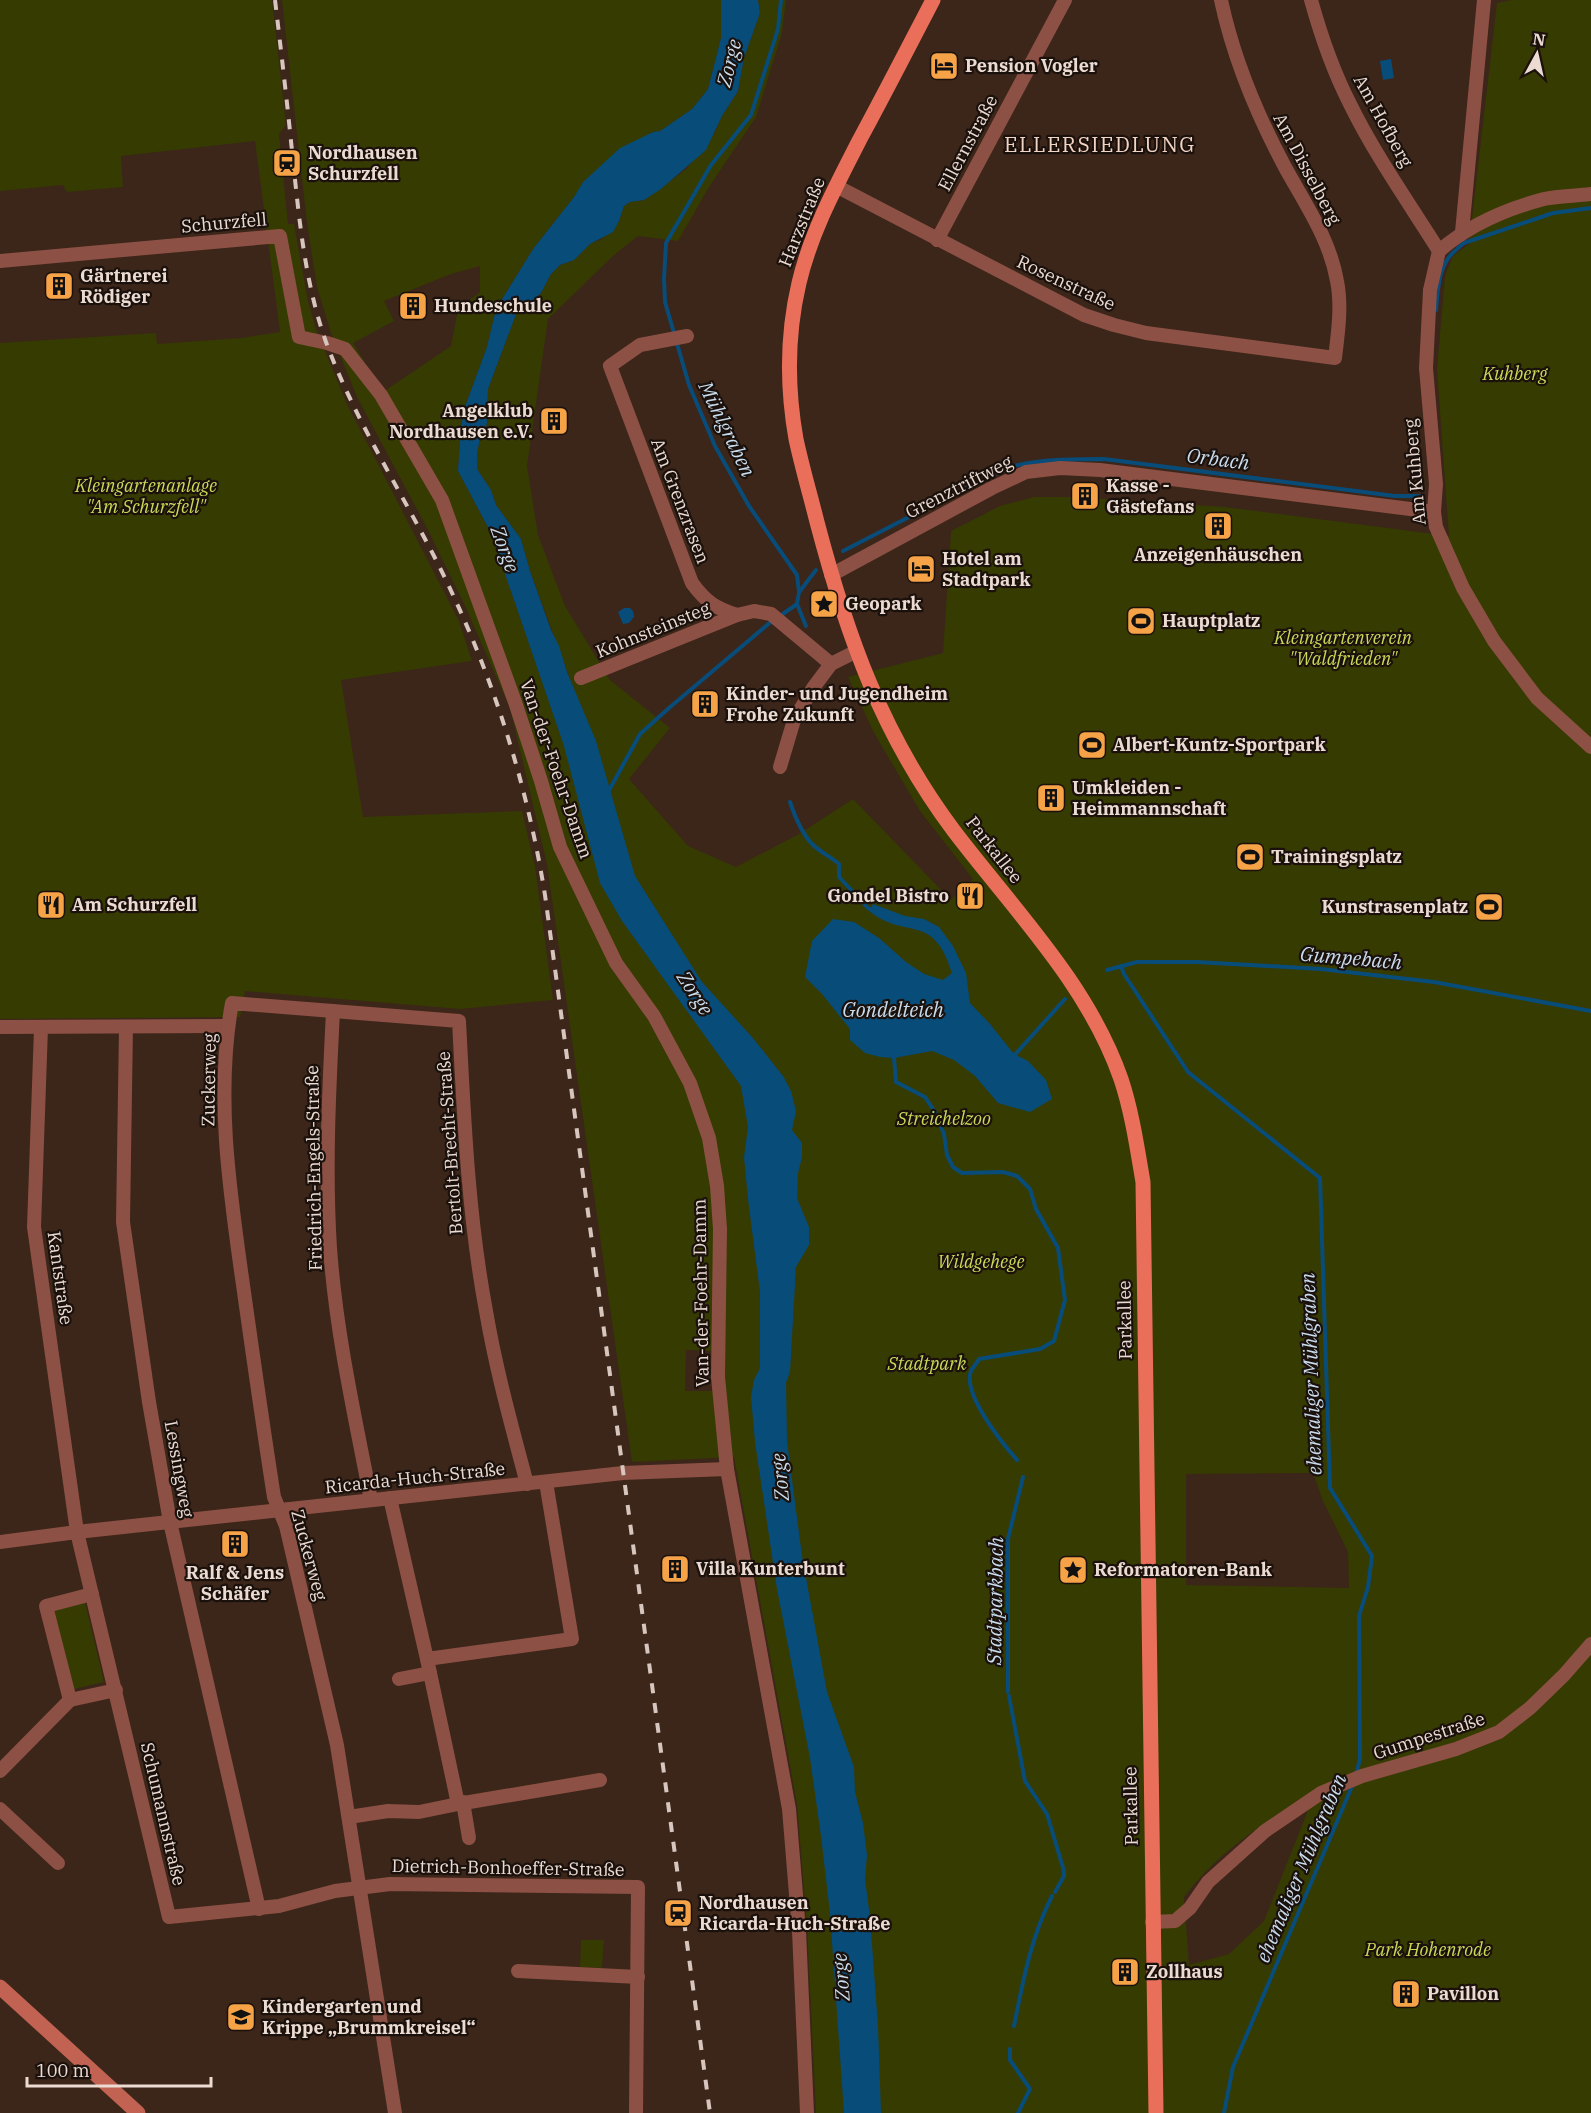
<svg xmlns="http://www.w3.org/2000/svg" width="1591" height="2113" font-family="'IBM Plex Serif',serif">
<rect width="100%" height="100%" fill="#3c2519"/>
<g fill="#363b02" fill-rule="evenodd">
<path d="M0,0H272L286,125L279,134L288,224H294L308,301L316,329L346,402L459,621L472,661L341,680L363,817L522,811L535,866L553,1000L460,1009L245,991L240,1017L0,1019V343L156,333L157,344L242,338L280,332L255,141L121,156L123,187L67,192L63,185L0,191Z"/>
<path d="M282,0H721V38L708,89L692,109L660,131L652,132L583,182L574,197L533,249L496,309L487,347L466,404L461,426L458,471L491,533L548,698L574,690L530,571L521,539L496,505L491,490L477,469V453L480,439L485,433L487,422L488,389L518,309L541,293L551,274L560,265L574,260L590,244L602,239L619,221L624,206L630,202L644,200L660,189L686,169L714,134L722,116L738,91L744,58L760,13L758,0H786L782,33L756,117L709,187L678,241L638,236L614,255L548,319L527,466L538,535L565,606L610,680L670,728L629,779L688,846L736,867L799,834L853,799L951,900L973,879L920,811L873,731L848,677L943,653L951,531L1000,506L1034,497H1074L1225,507L1449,536L1437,370L1445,276L1453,256L1469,244L1497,3L1512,0H1591V2113H816L807,1926L797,1804L734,1457L632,1462L547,864L510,708L465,606L428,530L357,397L331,333L317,287L307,223ZM480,266V292L458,309L451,346L383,392L353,343L394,321L384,301L451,274ZM686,1350L713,1351L712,1391H685ZM1313,1473L1323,1501L1348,1552L1349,1588L1186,1585V1474ZM1316,1790L1264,1921L1229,1954L1189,1965L1184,1897C1218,1851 1268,1820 1316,1790Z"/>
<path d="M85,1602L104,1682L74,1689L54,1610Z"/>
<path d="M581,1940H604L602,1968L580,1967Z"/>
</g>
<g fill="#084c7a">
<path d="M721,0H758L760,13L744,58L738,91L722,116L706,150L661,189L644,200L630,202L624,206L619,221L613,232L590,244L574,260L560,265L551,274L541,293L526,307L518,309L488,389L487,422L485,433L480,439L477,453V469L491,490L496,505L521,539L530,571L551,630L559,646L567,672L596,741L635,876L702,982L752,1037L783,1076L791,1091L796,1111L792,1130L802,1143V1157L798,1173L797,1198L809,1227V1245L796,1267L790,1372L786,1383L787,1441L802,1556L827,1692L854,1767L855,1792L863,1823L867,1855L865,1879L870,1917L878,2026L881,2113H844L830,1913L821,1836L810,1758L777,1589L755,1442L751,1397L754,1380L760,1368V1292L748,1199L744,1157L748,1127L741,1086L622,921L600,883L564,746L491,533L458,471L461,426L466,404L487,347L496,309L533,249L574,197L583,182L620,148L653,132L660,131L692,109L708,89L721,38Z"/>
<path d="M1391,59L1394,78L1383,80L1380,61Z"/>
<path d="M624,608H630L633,611L634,617L629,623L623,624L618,612Z"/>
<path d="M873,904L905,916L924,919L939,927L953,946L966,973L970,1003L990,1024L1014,1054L1028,1061L1046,1080L1052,1099L1030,1112L998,1103L975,1076L954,1060L932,1051L894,1058L880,1057L865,1053L850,1040V1029L822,994L805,977L812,941L833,919L854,922L879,938L906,962L924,974L943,980L952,973C933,911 907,941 869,911Z"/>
</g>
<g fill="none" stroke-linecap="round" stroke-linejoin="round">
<g stroke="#084c7a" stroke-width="4">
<path d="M1458,248L1464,243L1553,213L1591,208"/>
<path d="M1436,310C1438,289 1438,264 1456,250"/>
<path d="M1010,467C1041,459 1072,459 1104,459L1395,496H1423"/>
<path d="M991,476L995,474"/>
<path d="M920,511L977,483"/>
<path d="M843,551L909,517"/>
<path d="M800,591L816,570"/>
<path d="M797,604L806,626"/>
<path d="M780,616L797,604L799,592L797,575L749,506L715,446L689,385L665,302L664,279L666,243L711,165L751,115L778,29L781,0"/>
<path d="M607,794L640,734L669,708L773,620"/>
<path d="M790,802C795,817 801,832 812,844C820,852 831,857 839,864V877L868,908L874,911"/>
<path d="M1121,966L1124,974L1188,1072L1320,1178L1330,1488L1372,1556L1368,1587L1359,1616L1360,1759L1356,1774"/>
<path d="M1107,970L1137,962H1197L1321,969L1434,982L1591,1011"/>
<path d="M896,1054L894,1058L896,1082L925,1097L935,1112L944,1134L947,1155L953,1167L962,1173L1003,1172L1017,1176L1030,1189L1036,1209L1058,1248L1065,1300L1054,1341L1040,1349L979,1359C977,1363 973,1367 971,1371C962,1394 1003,1444 1017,1460"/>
<path d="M1011,1059L1065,999"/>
<path d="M1008,1692V1539L1023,1477"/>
<path d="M1009,1696L1025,1781L1047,1814L1064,1871V1876L1055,1892"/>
<path d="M1014,2026C1023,1981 1031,1937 1052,1896"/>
<path d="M1010,2049V2060L1030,2089L1018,2113"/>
<path d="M1224,2113L1233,2067L1353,1784"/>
</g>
<g stroke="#8c5045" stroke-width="14">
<path d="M1311,0C1321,36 1333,71 1350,104C1375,155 1409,203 1439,251"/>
<path d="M836,186L1084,315L1114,325L1146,333L1335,358C1338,333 1342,306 1337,281C1330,240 1306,205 1286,169C1257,115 1234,61 1221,0"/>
<path d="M1462,232L1484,0"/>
<path d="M937,240L1065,0"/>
<path d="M1439,251L1430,290L1426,368L1436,484L1434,512L1436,527L1463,588L1494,641L1537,698L1591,747"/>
<path d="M1439,251C1469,225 1506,209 1544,199C1559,196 1576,196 1591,194"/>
<path d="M0,261L280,236L299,337L327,343L345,349L381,395L442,500L515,702L541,781L560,847L616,963L654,1016L690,1083L709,1138L717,1186L720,1229L718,1377L727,1469L789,1809L799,1931L807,2113"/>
<path d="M687,336L640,345L610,366L692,583C706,602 715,608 737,615"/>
<path d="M831,575L992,488L1026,472L1060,468L1100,470L1434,512"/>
<path d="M581,678L737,615L754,611L771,614L831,664"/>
<path d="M780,767L794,720L813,688L831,664L857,651"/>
<path d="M333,1011C329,1090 325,1170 330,1248C336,1333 355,1417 371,1500"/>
<path d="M0,1027L228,1026"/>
<path d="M126,1027L123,1222L149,1402L170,1522L259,1909"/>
<path d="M41,1028L34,1227L77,1532L169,1917L279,1906L335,1891L390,1884L638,1887L636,2113"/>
<path d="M390,1498L427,1659L572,1639L546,1482"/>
<path d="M0,1542L77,1532L623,1473L727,1469"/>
<path d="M92,1594L46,1606L70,1700L116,1690"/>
<path d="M427,1659L458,1804L600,1780"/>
<path d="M399,1679L430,1673"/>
<path d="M0,1771L70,1700"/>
<path d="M463,1802L469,1838"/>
<path d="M0,1809L58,1863"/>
<path d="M349,1817L388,1811L419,1812L458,1804"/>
<path d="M1152,1922L1175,1921L1190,1908L1208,1882L1265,1831L1321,1793L1362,1776L1456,1749L1499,1732L1530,1708L1564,1675L1591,1644"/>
<path d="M518,1971L638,1977"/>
<path d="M395,2113L337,1745L286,1526L274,1497C263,1427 253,1356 243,1285C230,1193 215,1096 232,1003L459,1021C464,1118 468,1215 486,1311C496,1370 512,1427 527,1484"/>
</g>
<path stroke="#c16252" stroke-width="15" d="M0,1987L138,2113"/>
<path stroke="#ea6f5b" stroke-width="15" d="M933,0C909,46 885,93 860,139C836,186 811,232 799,283C787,334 787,388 796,439C802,467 810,494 817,522C847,636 882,735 954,831C1014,910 1088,984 1121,1079C1132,1112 1137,1147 1143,1182L1156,2113"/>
<path stroke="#d7c6be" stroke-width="4" stroke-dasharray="10 10" stroke-linecap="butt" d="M275,0C281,50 287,101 292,151C299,216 304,280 326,342C354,418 398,486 435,558C489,664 526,777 545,895L710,2113"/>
</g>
<defs>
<g id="hotel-square" transform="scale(1.5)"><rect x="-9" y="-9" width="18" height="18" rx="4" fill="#f6a247" stroke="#1b110c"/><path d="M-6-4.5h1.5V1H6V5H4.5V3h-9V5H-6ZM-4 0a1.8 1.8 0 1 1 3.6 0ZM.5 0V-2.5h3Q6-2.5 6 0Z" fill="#111"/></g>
<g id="station-square" transform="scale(1.5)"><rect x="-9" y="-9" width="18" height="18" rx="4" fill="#f6a247" stroke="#1b110c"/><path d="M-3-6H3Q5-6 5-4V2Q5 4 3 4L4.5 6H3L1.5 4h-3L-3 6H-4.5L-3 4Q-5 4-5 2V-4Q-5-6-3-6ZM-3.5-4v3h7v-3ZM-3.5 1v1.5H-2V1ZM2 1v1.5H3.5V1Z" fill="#111"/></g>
<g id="building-square" transform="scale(1.5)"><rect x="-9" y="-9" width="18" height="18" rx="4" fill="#f6a247" stroke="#1b110c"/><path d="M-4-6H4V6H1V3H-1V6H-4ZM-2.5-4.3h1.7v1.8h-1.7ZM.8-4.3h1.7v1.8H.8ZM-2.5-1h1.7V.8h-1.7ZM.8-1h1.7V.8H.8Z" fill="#111"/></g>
<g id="sight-square" transform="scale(1.5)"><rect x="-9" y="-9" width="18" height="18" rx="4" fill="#f6a247" stroke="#1b110c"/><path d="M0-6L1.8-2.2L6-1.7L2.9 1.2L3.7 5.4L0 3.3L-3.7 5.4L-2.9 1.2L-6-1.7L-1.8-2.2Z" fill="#111"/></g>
<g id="stadium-square" transform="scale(1.5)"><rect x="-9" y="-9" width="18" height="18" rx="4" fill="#f6a247" stroke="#1b110c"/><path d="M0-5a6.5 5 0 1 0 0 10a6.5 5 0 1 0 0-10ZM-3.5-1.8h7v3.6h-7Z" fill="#111"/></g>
<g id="restaurant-square" transform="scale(1.5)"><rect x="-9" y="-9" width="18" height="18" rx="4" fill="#f6a247" stroke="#1b110c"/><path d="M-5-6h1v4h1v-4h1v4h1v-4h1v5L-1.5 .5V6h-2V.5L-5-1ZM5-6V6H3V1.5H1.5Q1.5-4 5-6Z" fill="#111"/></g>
<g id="school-square" transform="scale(1.5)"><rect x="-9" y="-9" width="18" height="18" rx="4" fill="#f6a247" stroke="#1b110c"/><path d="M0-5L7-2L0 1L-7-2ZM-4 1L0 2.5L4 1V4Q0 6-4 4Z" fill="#111"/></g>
</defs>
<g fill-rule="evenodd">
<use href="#hotel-square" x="944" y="66"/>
<use href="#station-square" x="287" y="163"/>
<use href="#building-square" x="59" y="286"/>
<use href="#building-square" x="413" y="306"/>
<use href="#building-square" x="554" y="421"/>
<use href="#building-square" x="1085" y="496"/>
<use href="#building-square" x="1218" y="526"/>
<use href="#hotel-square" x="921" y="569"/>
<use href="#sight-square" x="824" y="604"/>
<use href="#stadium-square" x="1141" y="621"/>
<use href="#building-square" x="705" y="704"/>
<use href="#stadium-square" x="1092" y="745"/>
<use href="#building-square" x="1051" y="798"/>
<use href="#stadium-square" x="1250" y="857"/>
<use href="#restaurant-square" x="970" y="896"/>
<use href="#restaurant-square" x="51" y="905"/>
<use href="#stadium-square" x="1489" y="907"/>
<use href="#building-square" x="235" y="1544"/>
<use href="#building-square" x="675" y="1569"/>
<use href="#sight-square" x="1073" y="1570"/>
<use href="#station-square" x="678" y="1913"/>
<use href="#building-square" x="1125" y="1972"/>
<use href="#building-square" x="1406" y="1994"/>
<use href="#school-square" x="241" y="2017"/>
</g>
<g text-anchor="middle" stroke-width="4.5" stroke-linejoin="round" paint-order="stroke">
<g font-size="18" font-weight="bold" fill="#ebdbd3" stroke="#1b110c" text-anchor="start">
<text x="965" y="72">Pension Vogler</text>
<text x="308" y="159">Nordhausen<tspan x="308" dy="21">Schurzfell</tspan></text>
<text x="80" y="282">Gärtnerei<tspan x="80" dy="21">Rödiger</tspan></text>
<text x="434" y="312">Hundeschule</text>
<text x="533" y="417" text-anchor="end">Angelklub<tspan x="533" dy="21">Nordhausen e.V.</tspan></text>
<text x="1106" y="492">Kasse -<tspan x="1106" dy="21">Gästefans</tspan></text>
<text x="1218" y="561" text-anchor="middle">Anzeigenhäuschen</text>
<text x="942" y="565">Hotel am<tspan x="942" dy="21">Stadtpark</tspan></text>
<text x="845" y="610">Geopark</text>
<text x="1162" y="627">Hauptplatz</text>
<text x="726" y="700">Kinder- und Jugendheim<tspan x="726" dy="21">Frohe Zukunft</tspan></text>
<text x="1113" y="751">Albert-Kuntz-Sportpark</text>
<text x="1072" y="794">Umkleiden -<tspan x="1072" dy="21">Heimmannschaft</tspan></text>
<text x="1271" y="863">Trainingsplatz</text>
<text x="949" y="902" text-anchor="end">Gondel Bistro</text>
<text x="72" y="911">Am Schurzfell</text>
<text x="1468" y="913" text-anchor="end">Kunstrasenplatz</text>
<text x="696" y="1575">Villa Kunterbunt</text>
<text x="1094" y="1576">Reformatoren-Bank</text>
<text x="235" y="1579" text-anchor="middle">Ralf &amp; Jens<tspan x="235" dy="21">Schäfer</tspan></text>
<text x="699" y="1909">Nordhausen<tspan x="699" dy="21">Ricarda-Huch-Straße</tspan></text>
<text x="1146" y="1978">Zollhaus</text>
<text x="1427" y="2000">Pavillon</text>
<text x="262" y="2013">Kindergarten und<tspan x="262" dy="21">Krippe „Brummkreisel“</tspan></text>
</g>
<g font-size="18" fill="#ebdbd3" stroke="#1b110c">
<text transform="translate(1383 121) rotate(61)" y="6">Am Hofberg</text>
<text transform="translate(968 143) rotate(-62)" y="6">Ellernstraße</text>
<text transform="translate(1307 169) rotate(62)" y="6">Am Disselberg</text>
<text transform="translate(802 222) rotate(-68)" y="6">Harzstraße</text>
<text transform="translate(224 223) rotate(-5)" y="6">Schurzfell</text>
<text transform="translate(1066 283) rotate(25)" y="6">Rosenstraße</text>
<text transform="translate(1415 472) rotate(-95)" y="6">Am Kuhberg</text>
<text transform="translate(959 487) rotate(-27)" y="6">Grenztriftweg</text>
<text transform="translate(680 501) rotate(69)" y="6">Am Grenzrasen</text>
<text transform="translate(653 630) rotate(-22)" y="6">Kohnsteinsteg</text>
<text transform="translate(556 769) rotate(71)" y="6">Van-der-Foehr-Damm</text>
<text transform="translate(994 850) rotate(52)" y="6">Parkallee</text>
<text transform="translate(209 1080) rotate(-89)" y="6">Zuckerweg</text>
<text transform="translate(450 1143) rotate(-94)" y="6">Bertolt-Brecht-Straße</text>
<text transform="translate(314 1168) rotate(-91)" y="6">Friedrich-Engels-Straße</text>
<text transform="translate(60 1278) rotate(82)" y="6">Kantstraße</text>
<text transform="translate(701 1293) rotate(-91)" y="6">Van-der-Foehr-Damm</text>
<text transform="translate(1125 1320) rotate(-91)" y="6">Parkallee</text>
<text transform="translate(179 1469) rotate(80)" y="6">Lessingweg</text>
<text transform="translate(415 1478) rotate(-6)" y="6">Ricarda-Huch-Straße</text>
<text transform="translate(309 1555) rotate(75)" y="6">Zuckerweg</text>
<text transform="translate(1429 1736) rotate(-18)" y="6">Gumpestraße</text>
<text transform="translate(1131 1806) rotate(-91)" y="6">Parkallee</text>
<text transform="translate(163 1814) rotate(77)" y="6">Schumannstraße</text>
<text transform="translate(508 1868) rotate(1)" y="6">Dietrich-Bonhoeffer-Straße</text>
</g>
<g font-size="18" font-style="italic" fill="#cbd957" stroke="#1b110c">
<text x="1515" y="380">Kuhberg</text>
<text x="146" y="492">Kleingartenanlage<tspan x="146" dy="21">"Am Schurzfell"</tspan></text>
<text x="1343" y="644">Kleingartenverein<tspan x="1343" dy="21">"Waldfrieden"</tspan></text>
<text x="944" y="1125">Streichelzoo</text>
<text x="981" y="1268">Wildgehege</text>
<text x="927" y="1370">Stadtpark</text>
<text x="1428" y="1956">Park Hohenrode</text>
</g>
<g font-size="20" font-style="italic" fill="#c9dced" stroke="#1b110c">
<text transform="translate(729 63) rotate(-76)" y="7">Zorge</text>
<text transform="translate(727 429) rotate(64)" y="7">Mühlgraben</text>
<text transform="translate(1218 459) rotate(7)" y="7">Orbach</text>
<text transform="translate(505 549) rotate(70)" y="7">Zorge</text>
<text transform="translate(1351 958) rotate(5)" y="7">Gumpebach</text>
<text transform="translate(695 993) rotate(57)" y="7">Zorge</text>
<text x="893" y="1017">Gondelteich</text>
<text transform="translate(1311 1374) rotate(-92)" y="7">ehemaliger Mühlgraben</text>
<text transform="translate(780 1477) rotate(-95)" y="7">Zorge</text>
<text transform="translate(995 1601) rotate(-89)" y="7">Stadtparkbach</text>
<text transform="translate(1301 1868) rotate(-67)" y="7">ehemaliger Mühlgraben</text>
<text transform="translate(841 1977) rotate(-94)" y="7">Zorge</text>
</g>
<g font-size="21" letter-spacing="1.5" fill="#f2d4c4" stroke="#1b110c">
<text x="1100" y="152">ELLERSIEDLUNG</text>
</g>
</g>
<g transform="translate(1537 54) rotate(8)" stroke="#1b110c" stroke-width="4.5" paint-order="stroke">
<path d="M0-4.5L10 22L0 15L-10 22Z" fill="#ebdbd3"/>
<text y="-9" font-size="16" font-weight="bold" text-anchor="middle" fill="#ebdbd3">N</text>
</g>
<path d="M27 2077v9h184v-9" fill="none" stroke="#ebdbd3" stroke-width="3"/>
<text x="36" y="2077" font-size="18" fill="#ebdbd3" stroke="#1b110c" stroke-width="4.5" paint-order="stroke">100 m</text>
</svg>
